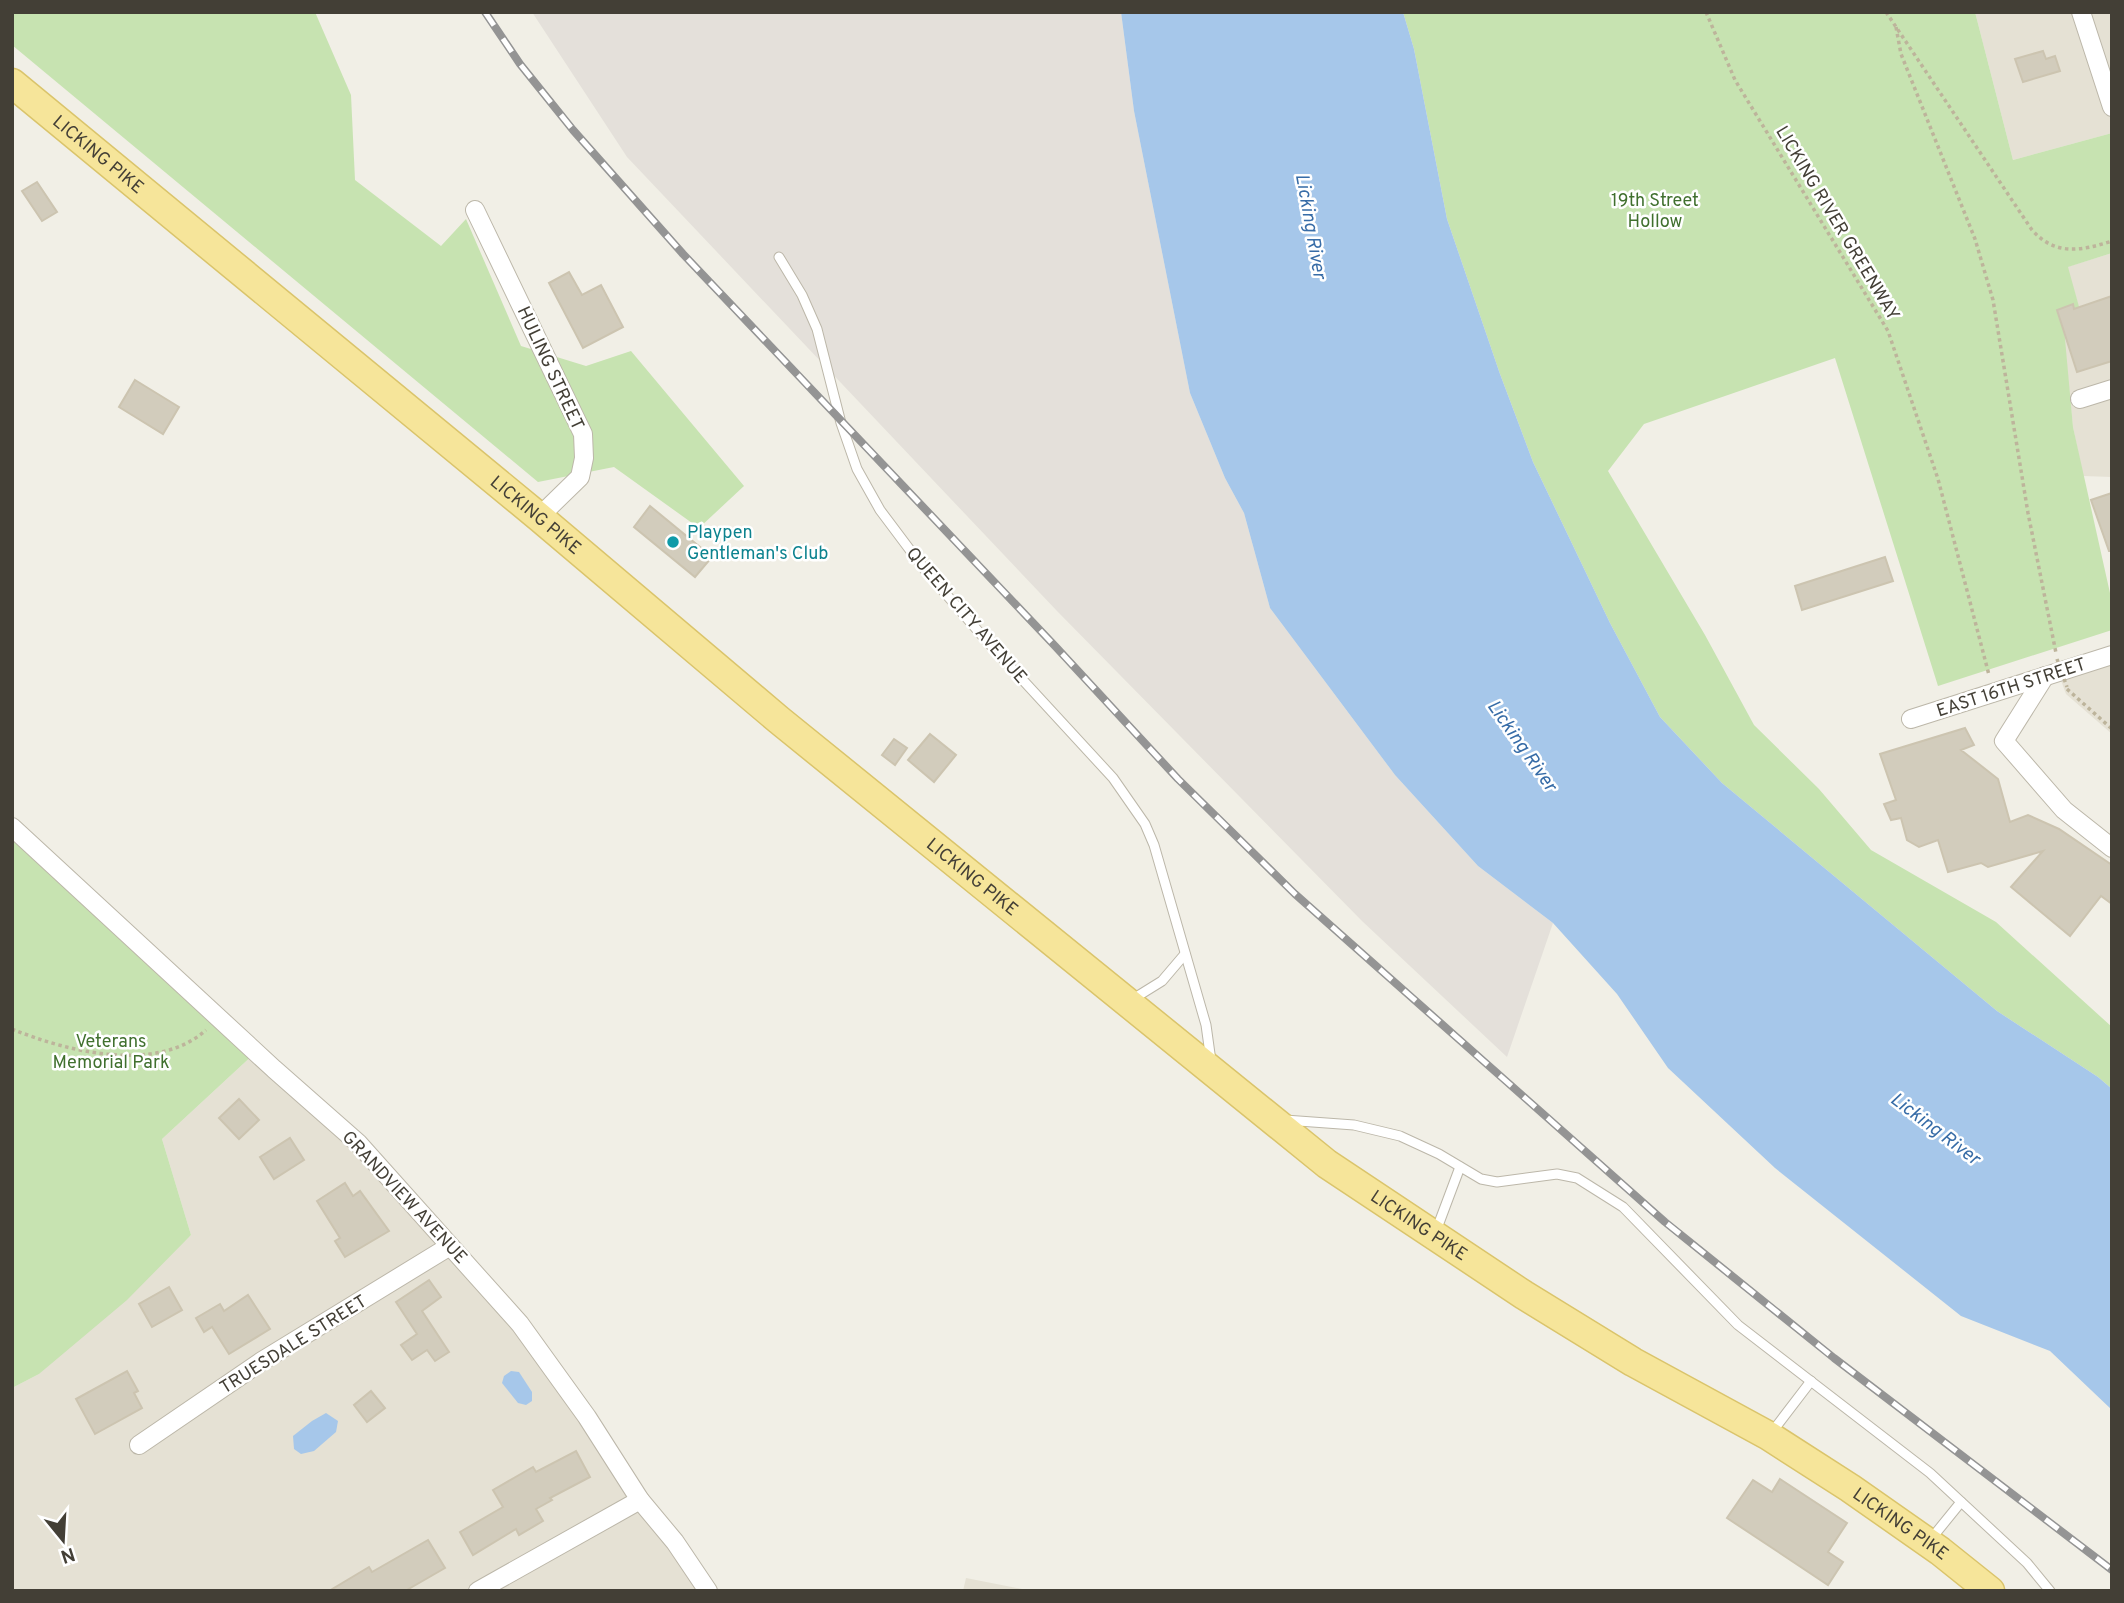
<svg xmlns="http://www.w3.org/2000/svg" width="2124" height="1603" font-family="Overpass,sans-serif">
<rect width="100%" height="100%" fill="#f1efe6"/>
<g fill="#e5e1d4">
<path d="M1975,12H2112V133L2013,160Z"/>
<path d="M2112,253V477L2083,476L2073,427L2063,328L2083,321L2067,267Z"/>
<path d="M2112,655V734L2066,694L2058,672Z"/>
<path d="M256,1052L358,1143L520,1324L708,1591H12V1388L39,1374L191,1235L162,1139Z"/>
<path d="M966,1578L1027,1590L1029,1591H963Z"/>
</g>
<path fill="#e4e0da" d="M532,12H1121L1134,111L1190,393L1225,478L1244,513L1270,608L1395,775L1478,866L1553,923L1507,1057L1362,921L1057,611L627,157Z"/>
<g fill="#c7e3b1">
<path d="M12,12H315L351,95L355,180L441,246L466,219L521,346L586,366L631,351L744,486L699,528L614,467L538,482L12,45Z"/>
<path d="M1403,12H1975L2013,160L2112,133V253L2068,267L2083,321L2064,328L2073,427L2112,602V630L1938,686L1835,358L1644,424L1608,471L1705,635L1754,725L1819,789L1871,850L1996,922L2112,1027V1089L2098,1077L1997,1011L1722,783L1660,717L1610,623L1533,462L1500,374L1447,219L1414,49Z"/>
<path d="M12,827L256,1052L162,1139L191,1235L127,1300L39,1374L12,1388Z"/>
</g>
<g fill="#a6c7ea">
<path d="M1121,12H1403L1414,49L1447,219L1500,374L1533,462L1610,623L1660,717L1722,783L1997,1011L2098,1077L2112,1089V1410L2050,1351L1961,1316L1775,1168L1668,1068L1617,994L1553,923L1478,866L1395,775L1270,608L1244,513L1225,478L1190,393L1134,111Z"/>
<path d="M511,1371L519,1372L532,1392V1401L526,1405L518,1403L502,1383L504,1376Z"/>
<path d="M326,1413L338,1421L336,1432L314,1451L301,1454L294,1449L293,1436L312,1421Z"/>
</g>
<g fill="#d2ccbc" stroke="#ccc4b0" stroke-width="2">
<path d="M2043,51L2046,59L2055,56L2060,71L2023,82L2015,59Z"/>
<path d="M37,182L57,212L42,221L22,191Z"/>
<path d="M569,272L582,295L601,285L623,327L583,348L549,283Z"/>
<path d="M2112,296V361L2077,372L2057,310L2073,304L2074,309Z"/>
<path d="M135,380L179,407L163,434L119,407Z"/>
<path d="M2112,493V551H2109L2091,500Z"/>
<path d="M650,506L712,557L695,577L634,527Z"/>
<path d="M1885,557L1893,581L1802,610L1795,586Z"/>
<path d="M1965,728L1974,745L1961,750L1998,779L2010,822L2028,815L2059,829L2112,865V904L2101,896L2070,936L2011,887L2043,851L1988,867L1981,863L1948,872L1938,840L1919,847L1907,840L1901,818L1891,820L1884,804L1896,800L1880,754Z"/>
<path d="M930,734L956,755L934,782L908,760Z"/>
<path d="M894,739L907,748L895,765L882,755Z"/>
<path d="M239,1099L259,1120L239,1139L219,1118Z"/>
<path d="M290,1138L304,1160L274,1179L260,1157Z"/>
<path d="M345,1183L353,1196L360,1191L389,1231L345,1257L335,1241L340,1238L317,1201Z"/>
<path d="M429,1280L441,1297L422,1311L449,1352L435,1361L427,1350L412,1360L401,1345L417,1334L396,1302Z"/>
<path d="M169,1287L182,1310L152,1327L139,1304Z"/>
<path d="M248,1295L270,1329L229,1354L212,1327L204,1332L196,1318L220,1304L224,1311Z"/>
<path d="M127,1371L138,1391L134,1393L142,1408L95,1434L76,1399Z"/>
<path d="M371,1391L385,1408L367,1422L354,1405Z"/>
<path d="M576,1451L590,1477L550,1498L552,1500L536,1509L543,1521L519,1535L516,1529L473,1555L460,1532L503,1507L493,1490L533,1467L536,1472Z"/>
<path d="M1780,1479L1847,1523L1828,1552L1843,1562L1828,1585L1727,1518L1753,1480L1772,1492Z"/>
<path d="M428,1540L445,1568L405,1591H329L369,1567L372,1572Z"/>
</g>
<g fill="none" stroke-linecap="round" stroke-linejoin="round">
<g stroke="#bcb7a9" stroke-width="11">
<g id="service">
<path d="M779,257L802,295L817,329L841,423L857,469L880,510L925,570L985,639L1113,778L1145,824L1154,845L1206,1025L1211,1061"/>
<path d="M1133,999L1162,981L1185,954"/>
<path d="M1285,1120L1354,1125L1400,1136L1439,1154L1481,1179L1497,1182L1557,1174L1577,1178L1623,1207L1738,1325L1930,1473L2027,1563L2050,1591"/>
<path d="M1436,1231L1460,1167"/>
<path d="M1772,1432L1811,1381"/>
<path d="M1931,1539L1961,1502"/>
</g>
</g>
<g stroke="#bcb7a9" stroke-width="20">
<g id="minor">
<path d="M2081,12L2112,107"/>
<path d="M475,210L583,434L584,458L580,477L539,517"/>
<path d="M2080,399L2112,389"/>
<path d="M2045,676L2004,741L2064,810L2112,848"/>
<path d="M1911,719L2112,655"/>
<path d="M12,827L274,1069L358,1143L520,1324L587,1417L640,1500L675,1542L708,1591"/>
<path d="M139,1445L262,1361L450,1246"/>
<path d="M478,1591L640,1500"/>
</g>
</g>
<g stroke="#dac46b" stroke-width="31">
<g id="primary">
<path id="s1" d="M12,83L539,517L779,720L1327,1164L1524,1295L1633,1362L1769,1436L1850,1488L1940,1551L1990,1591"/>
</g>
</g>
<g stroke="#bdb49b" stroke-width="3.5" stroke-dasharray="3.5 3.5" stroke-linecap="butt">
<path d="M1706,12L1735,80L1888,331L1938,479L1989,675"/>
<path d="M1886,12L2032,230C2055,256 2081,251 2112,241"/>
<path d="M1896,27L1901,54L1975,239L1993,300L2028,513L2056,653"/>
<path d="M2067,689L2112,729"/>
<path d="M12,1029C68,1052 157,1074 206,1030"/>
</g>
<use href="#service" stroke="#fff" stroke-width="9"/>
<use href="#minor" stroke="#fff" stroke-width="18"/>
<use href="#primary" stroke="#f6e59a" stroke-width="28"/>
<g stroke="#949494" stroke-width="8">
<path id="rail" d="M485,12L520,64L573,130L683,254L1055,646L1178,779L1295,894L1665,1222L1834,1358L2112,1570"/>
</g>
<use href="#rail" stroke="#fff" stroke-width="5" stroke-dasharray="16" stroke-linecap="butt"/>
<path stroke="#bdb49b" stroke-width="3.5" stroke-dasharray="3.5 3.5" stroke-linecap="butt" d="M2057,659L2067,687"/>
</g>
<circle fill="#0f9aa8" stroke="#fff" stroke-width="2.5" cx="673" cy="542" r="7"/>
<g text-anchor="middle" stroke-width="5" stroke-linejoin="round" paint-order="stroke">
<g font-size="18" fill="#433f36" stroke="#fff">
<text dy="6" stroke="none"><textPath href="#s1" startOffset="112">LICKING PIKE</textPath></text>
<text transform="translate(1838 223) rotate(59)" y="6">LICKING RIVER GREENWAY</text>
<text transform="translate(551 368) rotate(65)" y="6">HULING STREET</text>
<text dy="6" stroke="none"><textPath href="#s1" startOffset="679">LICKING PIKE</textPath></text>
<text transform="translate(967 615) rotate(49)" y="6">QUEEN CITY AVENUE</text>
<text transform="translate(2011 687) rotate(-18)" y="6">EAST 16TH STREET</text>
<text dy="6" stroke="none"><textPath href="#s1" startOffset="1246">LICKING PIKE</textPath></text>
<text transform="translate(405 1197) rotate(47)" y="6">GRANDVIEW AVENUE</text>
<text dy="6" stroke="none"><textPath href="#s1" startOffset="1813">LICKING PIKE</textPath></text>
<text transform="translate(293 1344) rotate(-32)" y="6">TRUESDALE STREET</text>
<text dy="6" stroke="none"><textPath href="#s1" startOffset="2380">LICKING PIKE</textPath></text>
</g>
<g font-size="18" fill="#40702e" stroke="#fff">
<text x="1655" y="206">19th Street<tspan x="1655" dy="21">Hollow</tspan></text>
<text x="111" y="1047">Veterans<tspan x="111" dy="21">Memorial Park</tspan></text>
</g>
<g font-size="18" fill="#0d838f" stroke="#fff" text-anchor="start">
<text x="687" y="538">Playpen<tspan x="687" dy="21">Gentleman's Club</tspan></text>
</g>
<g font-size="19" font-style="italic" fill="#376ca7" stroke="#fff">
<text transform="translate(1312 226) rotate(80)" y="7">Licking River</text>
<text transform="translate(1523 745) rotate(55)" y="7">Licking River</text>
<text transform="translate(1936 1128) rotate(37)" y="7">Licking River</text>
</g>
</g>
<rect width="2124" height="1603" fill="none" stroke="#433f36" stroke-width="28"/>
<g transform="translate(63 1540) rotate(162)" stroke="#ffffff" stroke-width="5" paint-order="stroke">
<path d="M0-5L12 26L0 18L-12 26Z" fill="#433f36"/>
<text y="-10" font-size="19" font-weight="bold" text-anchor="middle" fill="#433f36">N</text>
</g>
</svg>
